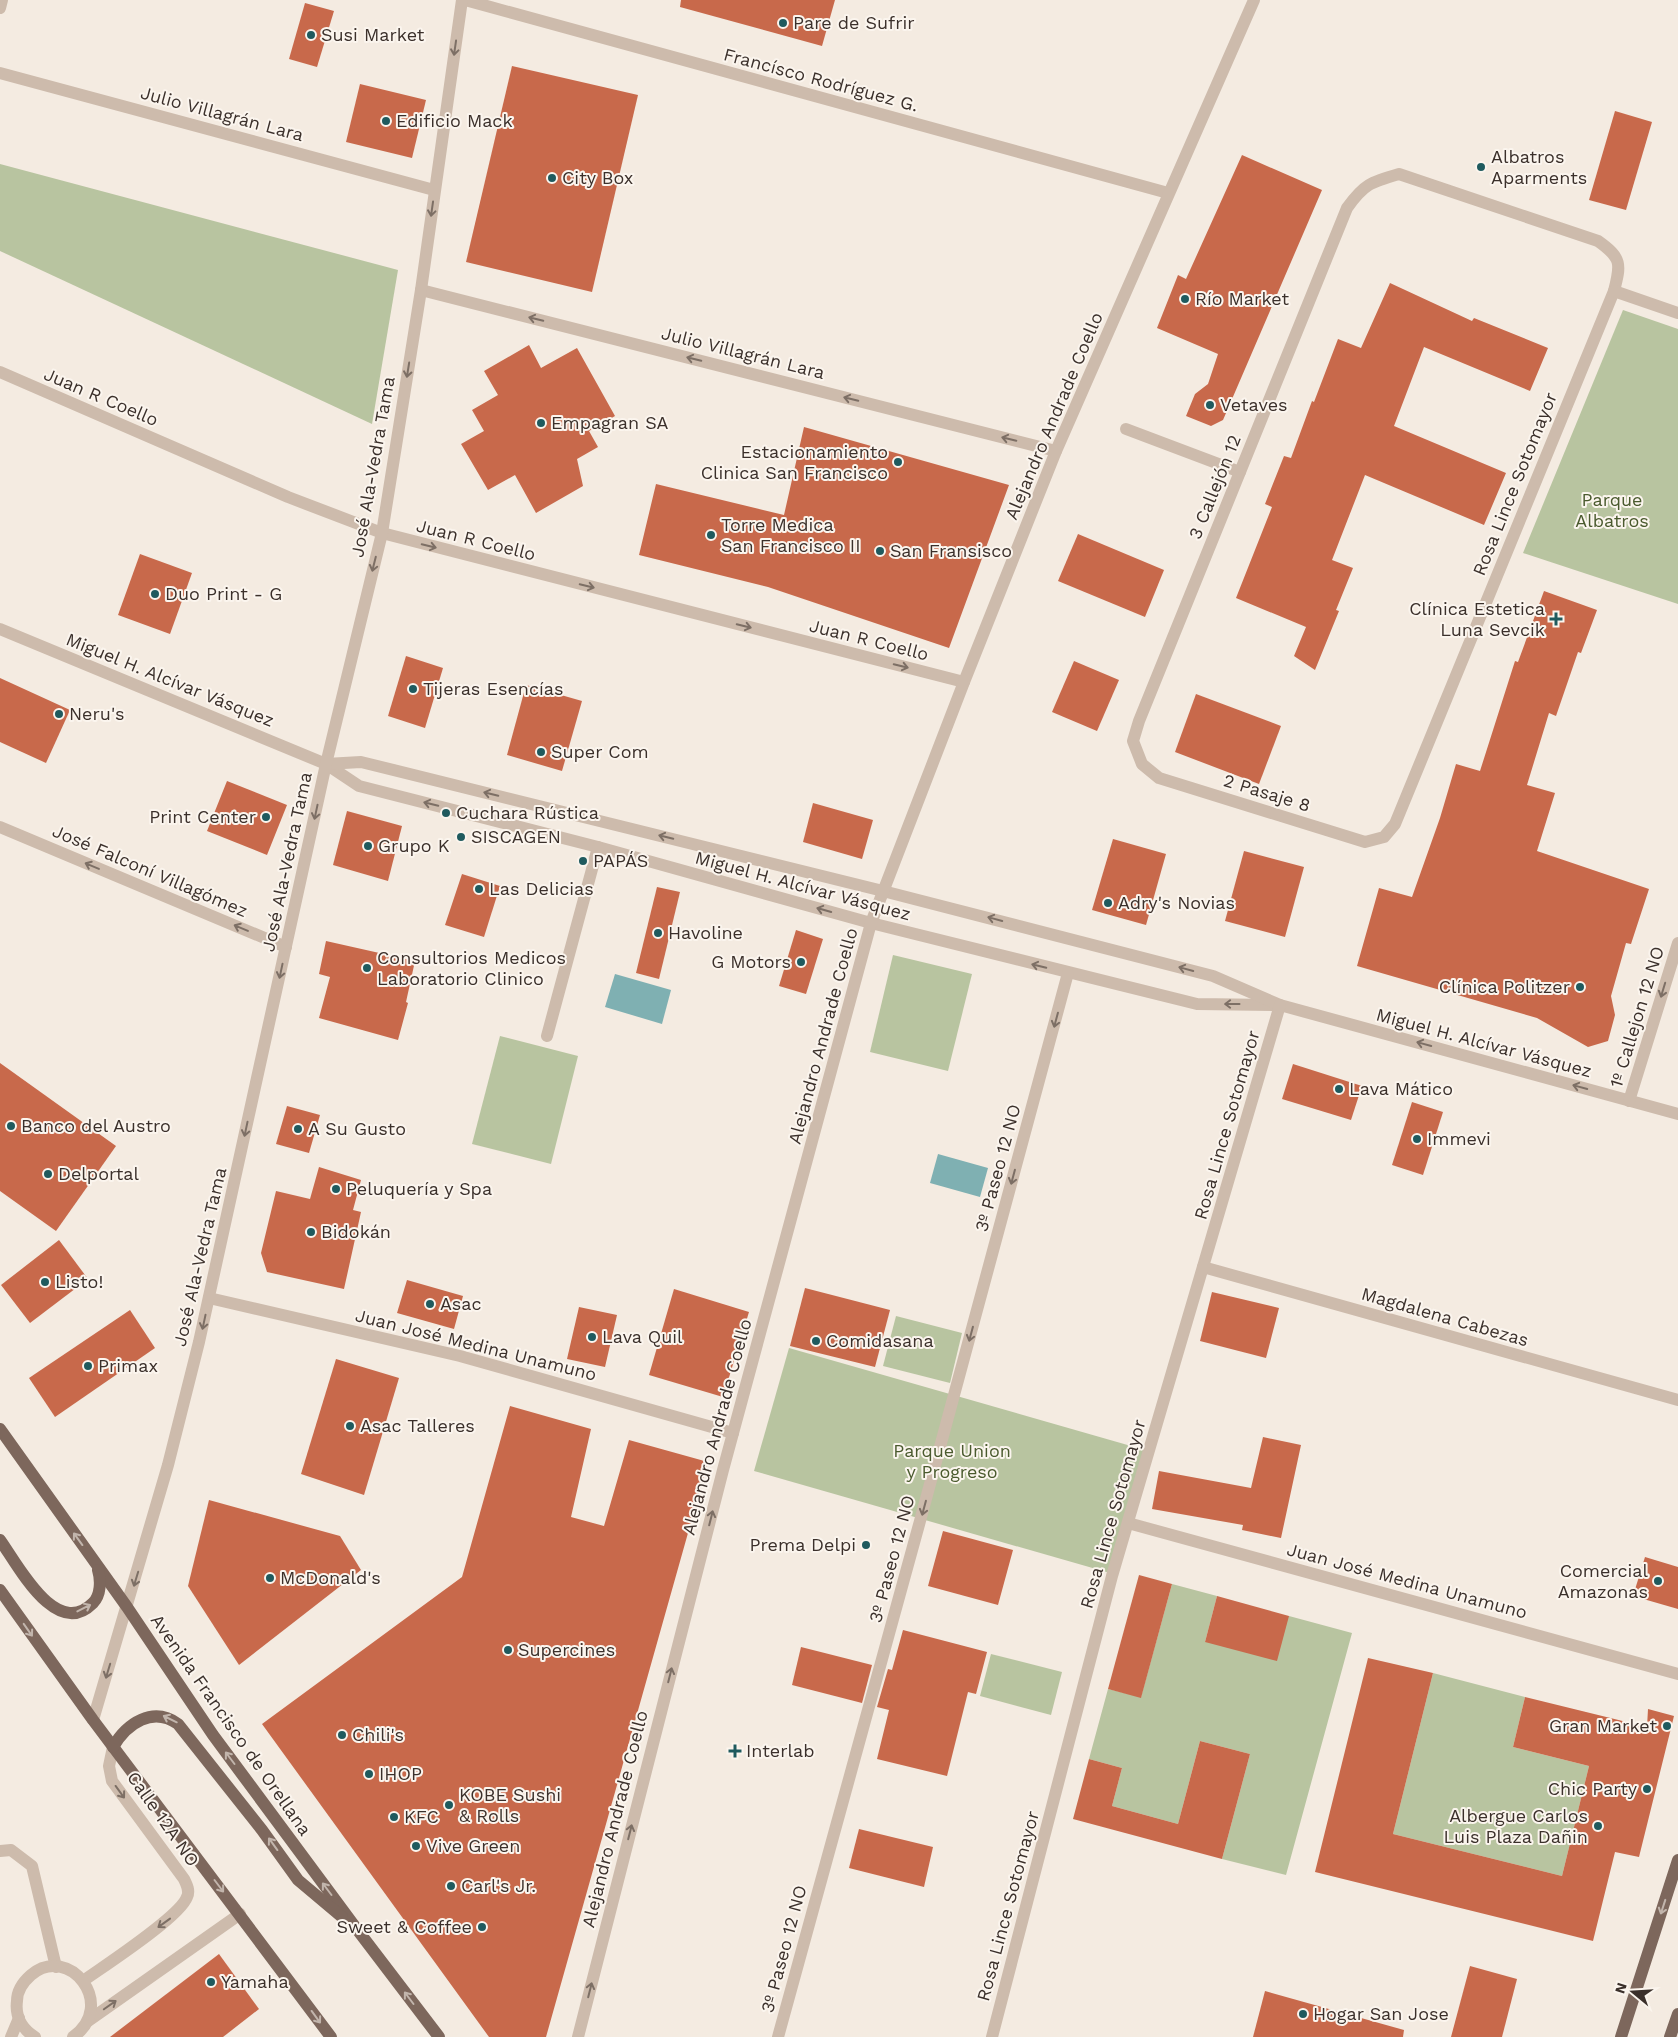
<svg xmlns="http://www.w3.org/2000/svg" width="1678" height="2037" font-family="'Work Sans',sans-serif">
<rect width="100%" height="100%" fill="#f4ebe1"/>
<g fill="#b8c4a0">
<path d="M0,164L398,270L372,424L0,251Z"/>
<path d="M1623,310L1678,329V604L1523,553Z"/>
<path d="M893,955L972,974L948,1071L870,1052Z"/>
<path d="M500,1036L578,1056L551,1164L472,1144Z"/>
<path d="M896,1316L962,1333L950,1383L883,1366Z"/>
<path d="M789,1348L1145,1450L1110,1573L754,1471Z"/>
<path d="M1172,1584L1217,1596L1205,1642L1289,1616L1352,1633L1286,1875L1222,1859L1250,1754L1200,1741L1178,1824L1112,1806L1122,1768L1089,1759L1108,1689L1141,1697Z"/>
<path d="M991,1654L1062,1672L1051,1715L980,1696Z"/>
<path d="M1433,1673L1525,1697L1513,1747L1589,1766L1562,1876L1393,1834Z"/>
</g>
<g fill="#7fb0b2">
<path d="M615,974L671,990L662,1024L605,1007Z"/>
<path d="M938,1154L988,1168L980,1197L930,1183Z"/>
</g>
<g fill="#c8694b">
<path d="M681,0H835L822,46L680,7Z"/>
<path d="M305,3L334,11L317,67L289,59Z"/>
<path d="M512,66L638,95L592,292L466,262Z"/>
<path d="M360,84L426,100L412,158L346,142Z"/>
<path d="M1615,111L1652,122L1626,210L1589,200Z"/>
<path d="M1242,155L1322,190L1223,420L1211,426L1186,416L1195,394L1208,384L1218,354L1157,328L1178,275L1186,279Z"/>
<path d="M1390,283L1472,321L1474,318L1548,348L1530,391L1424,347L1394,426L1506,473L1484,525L1365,475L1332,560L1353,568L1336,610L1339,611L1315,670L1294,656L1306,627L1236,598L1272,507L1265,504L1284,456L1291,458L1312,401L1314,402L1338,339L1361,348Z"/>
<path d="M529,345L541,368L577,348L615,416L589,431L598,447L577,459L583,486L536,513L515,475L488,490L461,444L484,431L472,410L498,395L484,371Z"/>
<path d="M804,427L1009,485L949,648L768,587L639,555L656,484L784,515Z"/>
<path d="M1078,534L1164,570L1145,617L1058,581Z"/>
<path d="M140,554L192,573L170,634L118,615Z"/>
<path d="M1544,591L1597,610L1581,653L1578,652L1556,716L1549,713L1527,785L1555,793L1537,851L1649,889L1631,944L1626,943L1611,996L1615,1015L1608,1041L1588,1047L1537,1018L1357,966L1379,888L1412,897L1440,818L1456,764L1480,771L1515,661L1518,662Z"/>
<path d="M406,656L443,668L425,728L388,716Z"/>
<path d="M1074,661L1119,680L1097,731L1052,712Z"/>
<path d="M0,678L70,710L46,763L0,742Z"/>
<path d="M526,685L582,701L562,771L507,755Z"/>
<path d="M1196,694L1281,726L1259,784L1175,752Z"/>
<path d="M227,781L287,805L267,855L207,831Z"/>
<path d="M813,803L873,820L862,859L803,842Z"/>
<path d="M347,811L402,826L388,881L333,865Z"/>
<path d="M1113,839L1166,854L1146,925L1092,910Z"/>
<path d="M1244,851L1304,867L1285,937L1225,921Z"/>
<path d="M462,874L500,886L484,937L445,925Z"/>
<path d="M657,887L680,892L659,979L636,973Z"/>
<path d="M796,930L823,939L806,994L779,986Z"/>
<path d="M326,941L415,961L406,1002L408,1003L398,1040L319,1018L330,977L319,974Z"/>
<path d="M0,1063L116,1146L56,1231L0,1191Z"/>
<path d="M1293,1064L1362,1086L1351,1120L1282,1099Z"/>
<path d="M1412,1102L1443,1112L1423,1175L1392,1165Z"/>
<path d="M287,1106L320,1115L309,1153L276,1144Z"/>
<path d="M319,1167L361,1180L353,1210L361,1212L344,1289L267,1272L261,1253L276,1191L310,1199Z"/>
<path d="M59,1240L88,1279L30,1323L1,1285Z"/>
<path d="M407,1280L463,1296L454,1329L397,1313Z"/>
<path d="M805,1288L890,1310L875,1367L790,1346Z"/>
<path d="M674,1289L749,1312L723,1397L649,1375Z"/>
<path d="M1212,1292L1279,1308L1266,1358L1200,1341Z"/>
<path d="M579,1307L617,1315L605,1367L567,1359Z"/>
<path d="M130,1310L155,1348L55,1417L29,1378Z"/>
<path d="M336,1359L399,1378L364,1495L301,1474Z"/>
<path d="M510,1406L591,1429L571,1517L604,1526L629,1440L708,1462L546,2037H489L262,1724L462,1577Z"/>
<path d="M1263,1437L1301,1445L1281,1538L1242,1530L1243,1525L1152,1509L1159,1471L1251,1488Z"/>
<path d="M209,1500L340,1536L361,1570L239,1665L188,1586Z"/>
<path d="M943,1531L1013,1550L998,1605L928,1586Z"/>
<path d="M1645,1557L1678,1567V1609L1633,1596Z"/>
<path d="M1139,1575L1172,1584L1141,1698L1108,1689Z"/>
<path d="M1217,1596L1289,1616L1277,1661L1205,1642Z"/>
<path d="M903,1630L987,1652L976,1694L968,1692L947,1776L877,1759L889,1710L877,1707L888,1669L892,1670Z"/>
<path d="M801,1647L872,1665L862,1703L792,1685Z"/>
<path d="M1368,1658L1433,1673L1393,1834L1562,1876L1589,1766L1513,1747L1525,1697L1647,1727L1648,1709L1674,1716L1639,1857L1615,1852L1593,1941L1315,1872Z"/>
<path d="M1200,1741L1250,1754L1222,1859L1073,1819L1089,1759L1122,1768L1112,1806L1178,1824Z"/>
<path d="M859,1829L933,1847L924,1887L849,1868Z"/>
<path d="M219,1954L259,2009L223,2037H110Z"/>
<path d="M1470,1966L1517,1979L1502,2037H1451Z"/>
<path d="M1265,1991L1404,2030L1403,2037H1253Z"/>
</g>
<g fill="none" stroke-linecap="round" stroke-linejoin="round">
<g stroke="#cdbbac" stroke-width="12">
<path d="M465,0L1168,193"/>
<path d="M0,8L2,0"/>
<path d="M0,73L434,190"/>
<path d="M1399,174L1598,241C1622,258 1621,264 1614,291L1395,824L1384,837L1365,842L1159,778L1142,764L1133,741L1139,721L1347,208C1364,184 1371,182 1399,174Z"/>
<path d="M421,290L1056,451"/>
<path d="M1614,291L1678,313"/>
<path d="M0,372L288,497L382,533L964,682"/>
<path d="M1126,429L1240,472"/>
<path d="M0,629L326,764L359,786L598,847L871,923L1197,1004L1273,1005"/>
<path d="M326,764L361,762L883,891L1213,976L1280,1005L1678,1114"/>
<path d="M0,827L286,947"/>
<path d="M547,1036L598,847"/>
<path d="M1629,1101L1678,943"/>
<path d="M1203,1267L1678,1400"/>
<path d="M209,1298L460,1356L733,1433"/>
<path d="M1128,1523L1678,1674"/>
<path d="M93,1720L168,1465L199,1342L326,764L382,533L421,290L462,0"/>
<path d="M0,1851L11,1850L32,1866L56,1967"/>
<path d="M83,1981C104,1966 180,1917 187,1897C190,1891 187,1885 184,1879L112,1781L109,1766L113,1747"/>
<path d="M88,2021L240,1914"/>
<path d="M11,2037L19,2018"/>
<path d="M35,2037C22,2029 15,2016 17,2001C17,1990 23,1982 31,1975C69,1943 118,2005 73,2037"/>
<path d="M578,2037L723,1470L871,923L964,682L1056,451L1254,0"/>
<path d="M778,2037L920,1521L1068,973"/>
<path d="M992,2037L1112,1576L1280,1005"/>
</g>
<g stroke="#7d675c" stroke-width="12">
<path d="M0,1429L127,1607L213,1735L356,1928L439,2037"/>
<path d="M0,1540C18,1565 56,1640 93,1603C101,1595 101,1580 98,1570"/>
<path d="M0,1590L93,1720L331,2037"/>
<path d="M113,1747C127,1723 153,1706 178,1724L262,1830L298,1880L342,1917"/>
<path d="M1621,2037L1678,1860"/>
<path d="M1670,2037L1678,2014"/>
</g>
</g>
<defs><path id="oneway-shaft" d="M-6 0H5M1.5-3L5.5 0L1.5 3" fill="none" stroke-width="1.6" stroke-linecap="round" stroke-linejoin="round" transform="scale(1.25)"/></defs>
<g stroke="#7d6f65">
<use href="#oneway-shaft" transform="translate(455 48) rotate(98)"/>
<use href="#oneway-shaft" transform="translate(432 209) rotate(98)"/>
<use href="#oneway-shaft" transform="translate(536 319) rotate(-166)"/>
<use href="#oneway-shaft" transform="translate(694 359) rotate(-166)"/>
<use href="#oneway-shaft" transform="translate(408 370) rotate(99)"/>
<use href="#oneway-shaft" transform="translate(851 399) rotate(-166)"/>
<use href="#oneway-shaft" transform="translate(1009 439) rotate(-166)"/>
<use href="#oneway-shaft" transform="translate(429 546) rotate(14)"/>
<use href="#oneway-shaft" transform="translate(374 564) rotate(104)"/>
<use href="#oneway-shaft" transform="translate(587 586) rotate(14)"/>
<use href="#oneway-shaft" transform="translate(744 626) rotate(14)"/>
<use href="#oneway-shaft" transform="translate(901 666) rotate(14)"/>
<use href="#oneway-shaft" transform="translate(491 794) rotate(-166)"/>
<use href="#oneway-shaft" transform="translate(431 804) rotate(-166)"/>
<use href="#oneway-shaft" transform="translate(316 812) rotate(102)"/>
<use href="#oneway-shaft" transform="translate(666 837) rotate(-166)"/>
<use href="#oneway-shaft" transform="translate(92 866) rotate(-157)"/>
<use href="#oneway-shaft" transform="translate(824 910) rotate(-164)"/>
<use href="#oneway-shaft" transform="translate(995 919) rotate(-165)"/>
<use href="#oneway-shaft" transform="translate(241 928) rotate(-157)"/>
<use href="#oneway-shaft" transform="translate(1039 966) rotate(-166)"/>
<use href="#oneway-shaft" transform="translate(1186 969) rotate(-165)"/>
<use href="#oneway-shaft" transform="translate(281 971) rotate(102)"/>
<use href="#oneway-shaft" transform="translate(1663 990) rotate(107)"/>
<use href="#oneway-shaft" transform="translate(1232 1004) rotate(-180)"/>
<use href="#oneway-shaft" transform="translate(1056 1020) rotate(105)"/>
<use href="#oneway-shaft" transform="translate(1424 1044) rotate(-165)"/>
<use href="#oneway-shaft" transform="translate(1580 1087) rotate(-165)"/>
<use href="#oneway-shaft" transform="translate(246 1129) rotate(102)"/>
<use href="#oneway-shaft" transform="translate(1013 1177) rotate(105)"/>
<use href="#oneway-shaft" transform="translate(204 1322) rotate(102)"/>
<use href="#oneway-shaft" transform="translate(971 1334) rotate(105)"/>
<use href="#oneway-shaft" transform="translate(924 1508) rotate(105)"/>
<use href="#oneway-shaft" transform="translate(711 1518) rotate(-76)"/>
<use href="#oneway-shaft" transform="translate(136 1579) rotate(107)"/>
<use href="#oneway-shaft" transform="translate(108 1671) rotate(107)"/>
<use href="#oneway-shaft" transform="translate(670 1675) rotate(-76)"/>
<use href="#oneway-shaft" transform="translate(120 1792) rotate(54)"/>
<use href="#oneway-shaft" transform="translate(630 1832) rotate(-76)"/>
<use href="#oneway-shaft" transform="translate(164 1923) rotate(144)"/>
<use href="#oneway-shaft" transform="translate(590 1990) rotate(-76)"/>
<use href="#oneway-shaft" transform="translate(110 2005) rotate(-35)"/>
</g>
<g stroke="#c2b5ac">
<use href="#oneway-shaft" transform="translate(78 1539) rotate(-126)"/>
<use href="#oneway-shaft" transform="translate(84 1608) rotate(-27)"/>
<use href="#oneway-shaft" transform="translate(28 1630) rotate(55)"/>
<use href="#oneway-shaft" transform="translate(170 1719) rotate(-154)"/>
<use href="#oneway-shaft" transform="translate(230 1758) rotate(-127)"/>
<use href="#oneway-shaft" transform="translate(273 1844) rotate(-126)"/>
<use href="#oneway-shaft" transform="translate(219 1886) rotate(53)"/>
<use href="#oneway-shaft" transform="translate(327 1889) rotate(-127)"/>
<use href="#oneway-shaft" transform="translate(1663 1907) rotate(108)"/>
<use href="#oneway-shaft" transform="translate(409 1998) rotate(-127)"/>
<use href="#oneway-shaft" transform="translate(316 2017) rotate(54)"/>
</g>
<g fill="#1f5a5e" stroke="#fbf5ee" stroke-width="2">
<circle cx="783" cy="23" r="5"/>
<circle cx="311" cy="35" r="5"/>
<circle cx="386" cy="121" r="5"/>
<circle cx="1481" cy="167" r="5"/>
<circle cx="552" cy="178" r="5"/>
<circle cx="1185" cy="299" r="5"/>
<circle cx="1210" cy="405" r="5"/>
<circle cx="541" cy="423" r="5"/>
<circle cx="898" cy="462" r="5"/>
<circle cx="711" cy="535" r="5"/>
<circle cx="880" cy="551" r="5"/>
<circle cx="155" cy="594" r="5"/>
<path d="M1553.5 611.5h5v5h5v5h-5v5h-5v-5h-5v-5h5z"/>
<circle cx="413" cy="689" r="5"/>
<circle cx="59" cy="714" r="5"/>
<circle cx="541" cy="752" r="5"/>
<circle cx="446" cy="813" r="5"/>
<circle cx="266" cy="817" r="5"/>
<circle cx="461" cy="837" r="5"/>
<circle cx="368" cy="846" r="5"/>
<circle cx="583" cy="861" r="5"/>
<circle cx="479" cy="889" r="5"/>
<circle cx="1108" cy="903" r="5"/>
<circle cx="658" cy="933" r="5"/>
<circle cx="801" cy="962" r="5"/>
<circle cx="367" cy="968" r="5"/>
<circle cx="1580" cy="987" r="5"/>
<circle cx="1339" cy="1089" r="5"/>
<circle cx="11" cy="1126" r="5"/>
<circle cx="298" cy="1129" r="5"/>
<circle cx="1417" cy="1139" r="5"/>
<circle cx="48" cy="1174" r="5"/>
<circle cx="336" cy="1189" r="5"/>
<circle cx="311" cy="1232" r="5"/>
<circle cx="45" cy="1282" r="5"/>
<circle cx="430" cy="1304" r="5"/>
<circle cx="592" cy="1337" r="5"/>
<circle cx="816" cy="1341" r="5"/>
<circle cx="88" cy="1366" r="5"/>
<circle cx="350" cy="1426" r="5"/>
<circle cx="866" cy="1545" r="5"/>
<circle cx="270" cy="1578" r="5"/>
<circle cx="1658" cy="1581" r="5"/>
<circle cx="508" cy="1650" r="5"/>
<circle cx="1667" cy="1726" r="5"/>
<circle cx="342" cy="1735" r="5"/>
<path d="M732.5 1743.5h5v5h5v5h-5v5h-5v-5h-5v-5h5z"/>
<circle cx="369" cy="1774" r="5"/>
<circle cx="1647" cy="1789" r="5"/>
<circle cx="449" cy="1805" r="5"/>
<circle cx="394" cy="1817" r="5"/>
<circle cx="1598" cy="1826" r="5"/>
<circle cx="416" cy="1846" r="5"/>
<circle cx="451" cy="1886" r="5"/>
<circle cx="482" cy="1927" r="5"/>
<circle cx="211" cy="1982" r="5"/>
<circle cx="1303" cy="2014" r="5"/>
</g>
<g text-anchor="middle" stroke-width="4" stroke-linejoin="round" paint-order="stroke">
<g font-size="18" fill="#3b302b" stroke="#fbf5ee" text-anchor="start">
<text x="793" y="29">Pare de Sufrir</text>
<text x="321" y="41">Susi Market</text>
<text x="396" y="127">Edificio Mack</text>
<text x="1491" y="163">Albatros<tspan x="1491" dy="21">Aparments</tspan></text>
<text x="562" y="184">City Box</text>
<text x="1195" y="305">Río Market</text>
<text x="1220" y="411">Vetaves</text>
<text x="551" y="429">Empagran SA</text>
<text x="888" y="458" text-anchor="end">Estacionamiento<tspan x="888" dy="21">Clinica San Francisco</tspan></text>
<text x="721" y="531">Torre Medica<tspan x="721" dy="21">San Francisco II</tspan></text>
<text x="890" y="557">San Fransisco</text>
<text x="165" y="600">Duo Print - G</text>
<text x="1545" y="615" text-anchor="end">Clínica Estetica<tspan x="1545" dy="21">Luna Sevcik</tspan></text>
<text x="423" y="695">Tijeras Esencías</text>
<text x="69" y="720">Neru's</text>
<text x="551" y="758">Super Com</text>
<text x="456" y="819">Cuchara Rústica</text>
<text x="256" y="823" text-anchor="end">Print Center</text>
<text x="471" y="843">SISCAGEN</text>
<text x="378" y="852">Grupo K</text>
<text x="593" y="867">PAPÁS</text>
<text x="489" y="895">Las Delicias</text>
<text x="1118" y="909">Adry's Novias</text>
<text x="668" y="939">Havoline</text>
<text x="377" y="964">Consultorios Medicos<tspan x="377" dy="21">Laboratorio Clinico</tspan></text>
<text x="791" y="968" text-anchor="end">G Motors</text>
<text x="1570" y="993" text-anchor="end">Clínica Politzer</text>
<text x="1349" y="1095">Lava Mático</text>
<text x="21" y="1132">Banco del Austro</text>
<text x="308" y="1135">A Su Gusto</text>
<text x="1427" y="1145">Immevi</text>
<text x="58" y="1180">Delportal</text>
<text x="346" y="1195">Peluquería y Spa</text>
<text x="321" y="1238">Bidokán</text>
<text x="55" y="1288">Listo!</text>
<text x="440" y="1310">Asac</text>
<text x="602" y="1343">Lava Quil</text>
<text x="826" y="1347">Comidasana</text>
<text x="98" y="1372">Primax</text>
<text x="360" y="1432">Asac Talleres</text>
<text x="856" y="1551" text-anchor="end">Prema Delpi</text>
<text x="1648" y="1577" text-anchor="end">Comercial<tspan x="1648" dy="21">Amazonas</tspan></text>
<text x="280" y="1584">McDonald's</text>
<text x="518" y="1656">Supercines</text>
<text x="1657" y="1732" text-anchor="end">Gran Market</text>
<text x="352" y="1741">Chili's</text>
<text x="746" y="1757">Interlab</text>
<text x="379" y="1780">IHOP</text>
<text x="1637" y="1795" text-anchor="end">Chic Party</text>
<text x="459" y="1801">KOBE Sushi<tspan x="459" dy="21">&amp; Rolls</tspan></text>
<text x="1588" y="1822" text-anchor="end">Albergue Carlos<tspan x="1588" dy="21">Luis Plaza Dañin</tspan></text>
<text x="404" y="1823">KFC</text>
<text x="426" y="1852">Vive Green</text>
<text x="461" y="1892">Carl's Jr.</text>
<text x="472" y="1933" text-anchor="end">Sweet &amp; Coffee</text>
<text x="221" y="1988">Yamaha</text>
<text x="1313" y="2020">Hogar San Jose</text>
</g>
<g font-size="18" fill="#3b302b" stroke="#fbf5ee">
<text transform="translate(821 80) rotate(15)" y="6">Francísco Rodríguez G.</text>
<text transform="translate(222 114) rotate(15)" y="6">Julio Villagrán Lara</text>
<text transform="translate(743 353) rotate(14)" y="6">Julio Villagrán Lara</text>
<text transform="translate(101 397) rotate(23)" y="6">Juan R Coello</text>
<text transform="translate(1054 416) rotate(-67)" y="6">Alejandro Andrade Coello</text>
<text transform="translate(373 467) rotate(-80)" y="6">José Ala-Vedra Tama</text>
<text transform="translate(1515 484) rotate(-68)" y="6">Rosa Lince Sotomayor</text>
<text transform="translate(1215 487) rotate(-68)" y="6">3 Callejón 12</text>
<text transform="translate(476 540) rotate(14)" y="6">Juan R Coello</text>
<text transform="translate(869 640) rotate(14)" y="6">Juan R Coello</text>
<text transform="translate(170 680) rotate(22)" y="6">Miguel H. Alcívar Vásquez</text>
<text transform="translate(1267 793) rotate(17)" y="6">2 Pasaje 8</text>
<text transform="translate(287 862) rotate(-78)" y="6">José Ala-Vedra Tama</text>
<text transform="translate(150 871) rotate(23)" y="6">José Falconí Villagómez</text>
<text transform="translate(803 886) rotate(15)" y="6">Miguel H. Alcívar Vásquez</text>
<text transform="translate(1637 1017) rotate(-73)" y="6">1º Callejon 12 NO</text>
<text transform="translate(823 1036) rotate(-75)" y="6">Alejandro Andrade Coello</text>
<text transform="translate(1484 1043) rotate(15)" y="6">Miguel H. Alcívar Vásquez</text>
<text transform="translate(1227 1125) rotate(-74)" y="6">Rosa Lince Sotomayor</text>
<text transform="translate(998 1168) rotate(-75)" y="6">3º Paseo 12 NO</text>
<text transform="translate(200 1257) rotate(-77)" y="6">José Ala-Vedra Tama</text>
<text transform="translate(1445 1317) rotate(16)" y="6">Magdalena Cabezas</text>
<text transform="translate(476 1345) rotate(14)" y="6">Juan José Medina Unamuno</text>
<text transform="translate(717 1427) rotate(-75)" y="6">Alejandro Andrade Coello</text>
<text transform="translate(1113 1514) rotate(-74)" y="6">Rosa Lince Sotomayor</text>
<text transform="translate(892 1559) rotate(-75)" y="6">3º Paseo 12 NO</text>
<text transform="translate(1407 1581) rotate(15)" y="6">Juan José Medina Unamuno</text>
<text transform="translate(231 1725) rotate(55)" y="6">Avenida Francisco de Orellana</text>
<text transform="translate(163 1819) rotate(55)" y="6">Calle 12A NO</text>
<text transform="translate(615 1819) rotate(-76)" y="6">Alejandro Andrade Coello</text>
<text transform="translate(1008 1906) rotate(-75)" y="6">Rosa Lince Sotomayor</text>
<text transform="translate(784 1949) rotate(-75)" y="6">3º Paseo 12 NO</text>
</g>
<g font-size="18" fill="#4a5a2e" stroke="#fbf5ee">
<text x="1612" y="506">Parque<tspan x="1612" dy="21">Albatros</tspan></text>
<text x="952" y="1457">Parque Union<tspan x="952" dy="21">y Progreso</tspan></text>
</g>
</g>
<g transform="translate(1633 1992) rotate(288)" stroke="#fbf5ee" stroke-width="4" paint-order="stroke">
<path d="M0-4L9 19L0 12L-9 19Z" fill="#3b302b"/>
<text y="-8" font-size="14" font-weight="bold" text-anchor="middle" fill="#3b302b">N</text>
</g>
</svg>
